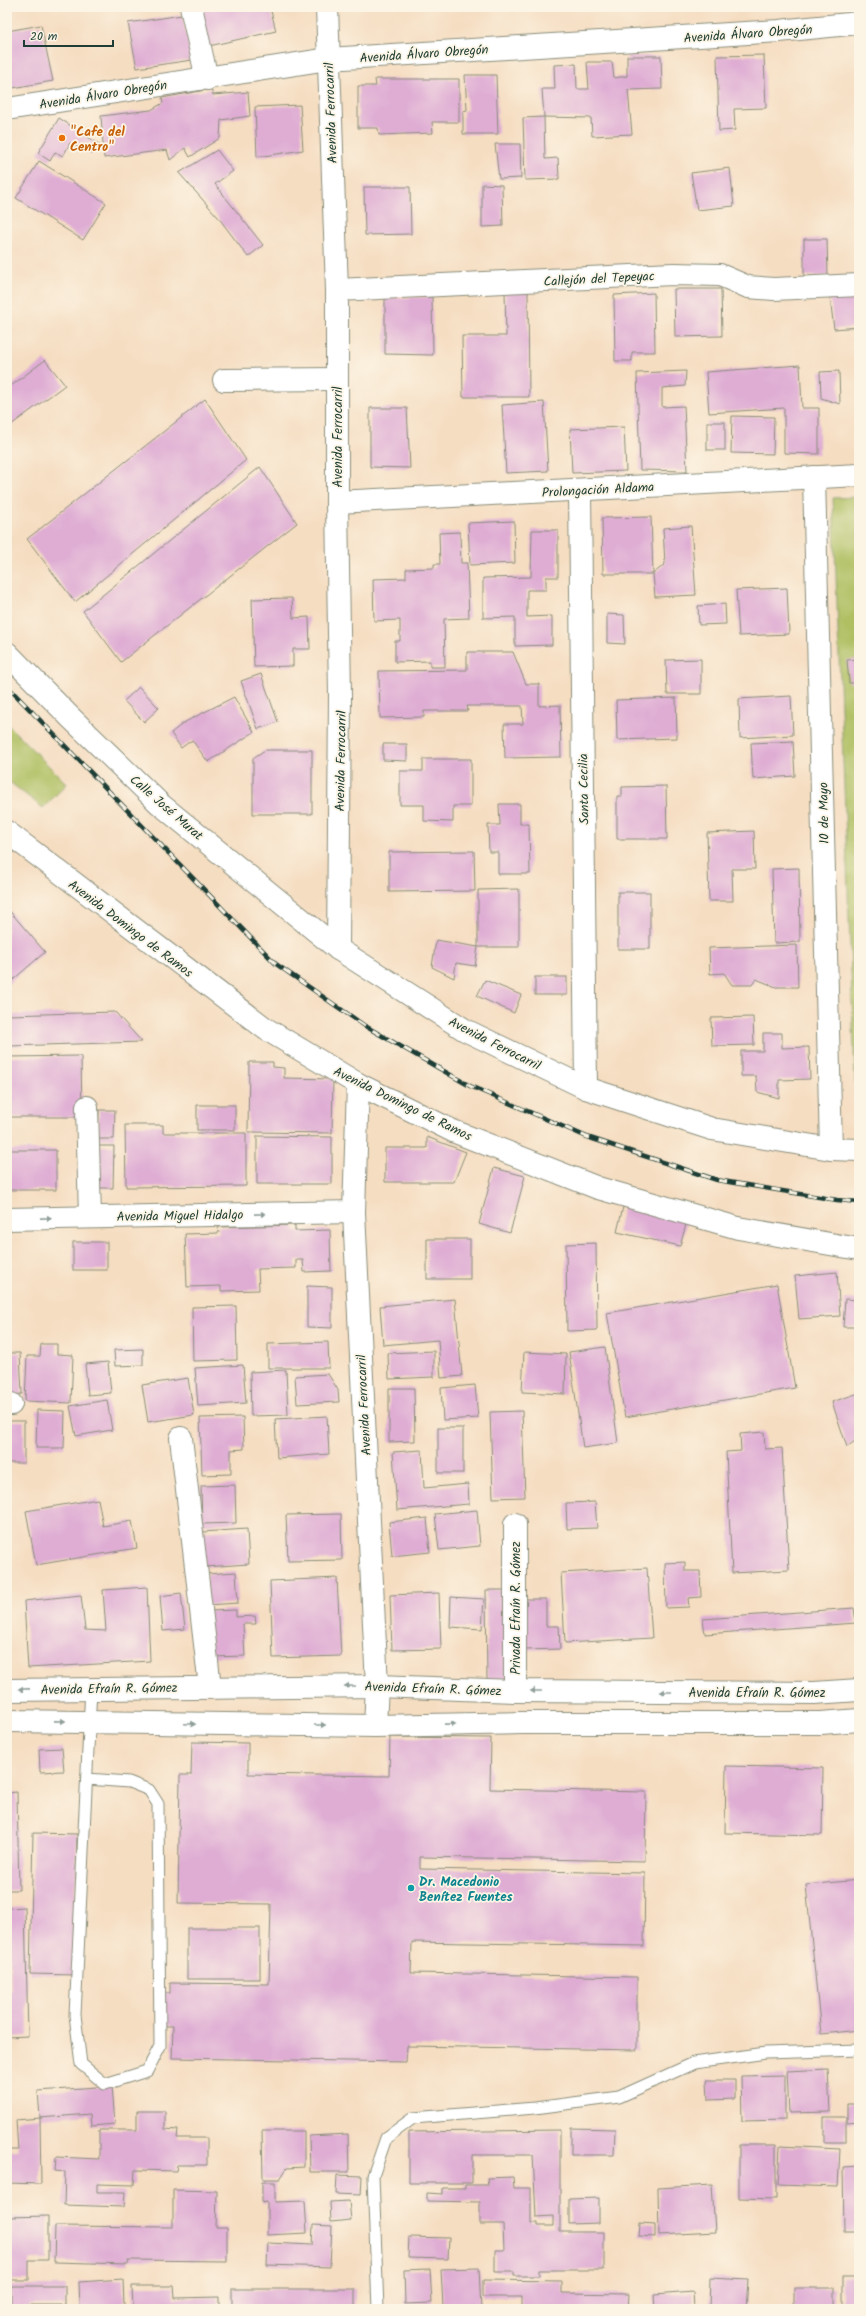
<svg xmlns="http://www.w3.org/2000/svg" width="866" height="2316" font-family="Kalam,sans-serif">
<rect width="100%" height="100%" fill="#fcf5e5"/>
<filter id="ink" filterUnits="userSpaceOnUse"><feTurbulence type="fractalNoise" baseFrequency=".025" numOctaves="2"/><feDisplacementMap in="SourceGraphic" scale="8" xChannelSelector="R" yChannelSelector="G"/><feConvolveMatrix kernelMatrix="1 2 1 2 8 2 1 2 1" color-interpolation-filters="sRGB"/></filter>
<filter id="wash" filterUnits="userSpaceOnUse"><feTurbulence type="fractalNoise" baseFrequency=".012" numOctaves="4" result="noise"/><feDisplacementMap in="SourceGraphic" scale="16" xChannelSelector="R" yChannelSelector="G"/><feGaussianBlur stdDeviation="0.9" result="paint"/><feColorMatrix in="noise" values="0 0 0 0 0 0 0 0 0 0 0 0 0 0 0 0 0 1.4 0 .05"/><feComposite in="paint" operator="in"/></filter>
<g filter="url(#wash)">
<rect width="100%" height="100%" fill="#f5ddc1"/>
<g fill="#afbf62" stroke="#677e4b">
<path d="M859,497V1128H857L833,498Z"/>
<path d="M7,724L67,784L43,808L7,780Z"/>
</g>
<g id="blocks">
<g fill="#dfadd4">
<path d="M199,7H270L276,31L209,46Z"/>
<path d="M182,15L192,60L137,68L128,23Z"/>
<path d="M41,25L53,81L7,89V31Z"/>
<path d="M764,55L766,108L734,109L735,130L719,131L717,56Z"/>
<path d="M627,56H661L662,89L628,90L632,134L592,136L591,118L544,117L542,89H555L554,65L576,64L577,89H589L587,62H612L614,78L627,76Z"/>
<path d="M465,75H496L498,134H463V111L467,110Z"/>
<path d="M375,79H459V122H432L433,133L379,135L378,128H358V86H376Z"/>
<path d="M211,89L213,95L248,92L250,116L221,120L220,138L190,157L185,148L170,160L167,150L104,158L101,116L151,110L163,103L162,98Z"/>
<path d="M300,105L303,150L257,157L255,107Z"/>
<path d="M544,117L545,159L558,158L559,179L525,180L523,118Z"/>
<path d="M59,118L100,145L93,154L70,143L63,156L55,152L50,161L38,153Z"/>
<path d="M495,144H520L521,178L499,179Z"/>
<path d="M217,150L233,171L215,184L263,245L248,257L218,217L179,173Z"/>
<path d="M39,161L106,203L83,240L16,198Z"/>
<path d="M730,168L734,206L697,210L691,173Z"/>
<path d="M482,184L502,185L503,226L482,227Z"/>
<path d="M364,187H410L411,234L365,235Z"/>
<path d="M804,239H827L828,276H804Z"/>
<path d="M674,289H721L722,336L675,337Z"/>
<path d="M505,291H528L529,397H463L462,336H506Z"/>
<path d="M654,293L655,352H632V361H615L614,295Z"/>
<path d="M859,294V327L834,329L830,298Z"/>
<path d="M432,297L433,355L385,354V298Z"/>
<path d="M45,360L65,385L7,428V389Z"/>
<path d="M800,365L802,408H819V454L784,453V408L709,413L706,372Z"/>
<path d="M686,371L685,386L662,388V407L684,406L687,471L640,470L637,373Z"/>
<path d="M839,371L840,404L821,398L820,372Z"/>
<path d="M205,399L246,460L75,602L27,539Z"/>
<path d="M544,402L548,471L506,473L502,405Z"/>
<path d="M370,408H407L410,468L370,467Z"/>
<path d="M732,416L774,417L773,454L731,453Z"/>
<rect x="707" y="422" width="18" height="28"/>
<path d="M624,427L626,471L572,473L570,429Z"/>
<path d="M260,467L297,523L121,662L83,611Z"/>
<path d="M651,517L653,574H603L602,518Z"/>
<path d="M514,521L515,563L470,565L468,523Z"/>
<path d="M691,526L696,595L655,597L653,574L665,564L663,528Z"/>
<path d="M532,530H558V577H546V590H527V617L552,616V645L515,646V617L483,618V578L531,577Z"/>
<path d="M460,532L461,563H467L469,618L444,619L445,667H430V661L395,662V641H400V620L374,621L373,579L406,578V569L434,568V564H440L439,533Z"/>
<path d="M787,588L789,634L739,636L736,590Z"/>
<path d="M292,598L293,618L309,617L310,649H293V666L254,667L252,599Z"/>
<path d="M725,604L726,624L699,625L698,606Z"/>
<path d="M607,614L624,615L625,644L607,643Z"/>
<path d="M467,652H513L526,684H539V706L560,705L561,757L505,758L504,724H523L522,706H467L468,711H424V717L380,718L379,671L467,670Z"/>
<path d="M701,659V694H667L666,660Z"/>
<path d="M859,659V683H849L847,660Z"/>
<path d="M261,674L278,722L258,729L241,681Z"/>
<path d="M139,687L159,708L144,722L124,701Z"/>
<path d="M791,696L793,735L740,738L739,699Z"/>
<path d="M234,697L254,732L208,762L192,740L181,748L171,733L185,722Z"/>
<path d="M676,698L677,738L617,740L616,700Z"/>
<path d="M793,741L795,776L753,779L751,743Z"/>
<path d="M383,744H407V761L383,760Z"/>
<path d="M265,750H312V814H253V758Z"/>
<path d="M423,759H471V806H453V822L424,821V805H400V771H423Z"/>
<path d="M666,786L667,839H617V796H622V787Z"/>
<path d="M499,804H520V824H529L530,874H498V852H489L488,825H500Z"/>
<path d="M754,831L755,869H732L733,901H709L707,833Z"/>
<path d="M474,851L475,891L389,892V852Z"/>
<path d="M799,868L800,942L774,943L772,869Z"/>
<path d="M519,889V947H478V890Z"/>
<rect x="618" y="892" width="32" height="57"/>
<path d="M7,908L45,952L7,985Z"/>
<path d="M436,940L478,947L475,966L456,963L454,978L432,967Z"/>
<path d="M797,945L798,987H776L756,979L752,985H732L724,973L710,974L709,948Z"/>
<rect x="535" y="977" width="32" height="18"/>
<path d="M485,980L521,995L514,1013L477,996Z"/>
<path d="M115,1012L142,1042L9,1046L8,1015Z"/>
<path d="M753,1017L754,1045L712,1046L711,1018Z"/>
<path d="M763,1033H782V1048L809,1047L810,1079L779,1080V1098L757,1092L756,1076H741V1051H763Z"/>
<path d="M81,1056L82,1117H7V1057Z"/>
<path d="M249,1062H273V1067L284,1068V1078L333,1079L332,1133L248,1132Z"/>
<rect x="197" y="1105" width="38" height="25"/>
<path d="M99,1110H115L114,1139H98Z"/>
<path d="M125,1125H163V1133H246V1186L126,1187Z"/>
<path d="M7,1133L8,1150H56V1190H7Z"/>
<path d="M257,1136L332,1137V1184H257Z"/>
<path d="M427,1137L466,1152L454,1182H385V1148H427Z"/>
<path d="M99,1146H114L113,1188H98Z"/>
<path d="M494,1168L525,1176L510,1233L479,1224Z"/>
<path d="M623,1207L687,1221L680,1246L617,1232Z"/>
<path d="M295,1225V1231L330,1230L331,1271L304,1272L303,1260H296V1268L258,1269L259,1290L221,1291V1286L187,1287L185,1234L219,1233L218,1227Z"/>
<rect x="427" y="1239" width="43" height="40"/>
<rect x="73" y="1242" width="34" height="28"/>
<path d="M596,1243L597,1330L567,1331L566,1244Z"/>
<path d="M837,1272L840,1316L799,1319L795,1276Z"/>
<path d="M777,1284L795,1388L625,1417L607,1313Z"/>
<path d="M307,1286L332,1287V1328L307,1327Z"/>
<path d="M455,1299L462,1376L441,1378L438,1340L383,1345L380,1306Z"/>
<path d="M845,1299L859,1300V1327H843Z"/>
<path d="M236,1306L237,1360L193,1361L192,1307Z"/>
<path d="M328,1342L329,1368H268V1344Z"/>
<path d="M41,1344H57V1354L73,1355L71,1403L25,1401L27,1356H40Z"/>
<path d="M605,1347L618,1443L583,1448L569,1352Z"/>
<path d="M143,1349V1365L115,1366L114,1350Z"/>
<path d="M434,1351V1377L389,1379L388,1353Z"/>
<path d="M524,1352L566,1354L565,1394L522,1392Z"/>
<path d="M7,1353H20L22,1394L7,1395Z"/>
<path d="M108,1362L111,1393L88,1395L85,1364Z"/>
<path d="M243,1365L246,1403L198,1406L195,1368Z"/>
<path d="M286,1370L288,1415L251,1416L250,1372Z"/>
<path d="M328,1374L338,1390L339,1402L297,1404L295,1376Z"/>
<path d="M188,1378L194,1415L148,1422L142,1385Z"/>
<path d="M475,1385L478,1418L443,1420L441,1388Z"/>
<path d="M389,1388H414L415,1441L389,1442Z"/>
<path d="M859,1393V1438L847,1447L832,1402Z"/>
<path d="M107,1400L112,1430L76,1436L70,1406Z"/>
<path d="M37,1410L65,1411L64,1448H36Z"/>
<path d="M522,1411L525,1497L493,1498L490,1412Z"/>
<path d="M327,1416L329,1454L277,1458L275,1419Z"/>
<path d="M243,1417L244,1449L231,1450V1474L202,1475L200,1418Z"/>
<rect x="7" y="1421" width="17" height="42"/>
<rect x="438" y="1428" width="25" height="45"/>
<path d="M764,1432L765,1449L782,1448L789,1570L732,1573L726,1452L741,1451L740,1434Z"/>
<path d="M422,1450L424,1488L468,1484L469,1504L397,1510L393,1452Z"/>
<path d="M235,1485L236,1523L202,1524L201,1486Z"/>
<path d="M98,1499L103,1526L132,1521L137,1548L36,1565L26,1511Z"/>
<path d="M595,1502L597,1528L567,1529L566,1503Z"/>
<path d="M477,1510L480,1546L439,1550L435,1514Z"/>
<path d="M341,1514L342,1560L288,1561L286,1515Z"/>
<path d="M427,1518L430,1552L392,1556L389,1522Z"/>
<path d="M247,1529L249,1564L204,1567L202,1532Z"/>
<path d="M685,1562V1571H700L701,1597L688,1598L689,1607L666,1608L665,1563Z"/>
<path d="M647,1568L652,1638L565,1643L561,1573Z"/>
<path d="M236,1572L238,1603L208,1605L206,1574Z"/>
<path d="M337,1578L341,1656L273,1658L270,1581Z"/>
<path d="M147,1587L150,1661L28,1668L24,1601L81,1595L85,1630L106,1631L103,1590Z"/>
<path d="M486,1590H511L512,1683H487Z"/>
<path d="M181,1593L185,1629L163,1631L160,1596Z"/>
<path d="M439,1593L441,1649L392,1650L390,1595Z"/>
<path d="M451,1597L484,1599L482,1629L450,1627Z"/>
<path d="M525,1599H546V1626H559L560,1649L525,1650Z"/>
<path d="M854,1608L856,1623L705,1634L703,1619Z"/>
<path d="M236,1610V1617L255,1616L256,1624H243L245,1656L211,1657L209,1611Z"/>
<path d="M390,1737L491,1738L490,1789L646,1792L645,1861L420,1857V1869L645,1873L644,1946L412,1942L411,1973L637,1977V2050L407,2046L406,2062L172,2058L173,2026H160V1993H170V1983L269,1984L271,1904L178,1903L180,1775H191L192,1742L248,1743V1774L389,1776Z"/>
<path d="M62,1748L64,1771L40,1772L39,1749Z"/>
<path d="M726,1766L823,1768L822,1835L725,1833Z"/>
<path d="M17,1792L19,1890H7V1793Z"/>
<path d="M33,1833L77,1834L74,1975L30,1974Z"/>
<path d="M859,1880V2030L821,2034L806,1885Z"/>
<path d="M25,1907L28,2036L7,2037V1992L11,1990L8,1908Z"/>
<rect x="187" y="1928" width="73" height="51"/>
<path d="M828,2069L830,2112L789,2113L787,2071Z"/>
<path d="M785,2075V2120L742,2121L741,2076Z"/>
<path d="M707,2080H735V2099L708,2100Z"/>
<path d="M112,2086L115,2124L91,2126L90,2114L40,2118L38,2091Z"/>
<path d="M847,2104H859V2122L847,2123Z"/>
<path d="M137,2111H165V2129L178,2130L177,2138H207V2165H177L176,2171L135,2170L134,2185L97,2184V2192H125L124,2207L64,2205L65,2172L55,2171L56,2157L99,2159V2130H137Z"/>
<rect x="824" y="2117" width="22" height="25"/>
<path d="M40,2118L41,2184L7,2183V2150H18L16,2120Z"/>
<path d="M571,2128L615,2129L614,2155H571Z"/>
<path d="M560,2130V2232H604V2270H539V2276H514V2272H495V2250H504L503,2224H480V2202L427,2201V2193L443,2194V2188H465V2185H488L487,2178L513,2177L514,2188H531V2223H538V2226H553V2216L536,2217L533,2155H472V2183H409V2132Z"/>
<path d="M262,2131H304V2167L287,2168L280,2179H263Z"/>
<path d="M348,2134L349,2172H310L309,2136Z"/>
<path d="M739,2145H776V2199L739,2198Z"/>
<path d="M780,2146L840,2149L838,2187L778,2185Z"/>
<path d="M859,2166V2232H844L843,2167Z"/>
<path d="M337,2175L362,2176L361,2195L336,2194Z"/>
<path d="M262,2182H275V2202L305,2201L307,2233L267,2235V2202L262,2203Z"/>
<path d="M712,2185L715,2232L659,2235L658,2188Z"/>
<path d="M173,2190L217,2191L216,2228H227V2261L127,2260L128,2264L54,2262L55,2226L173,2227Z"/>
<path d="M599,2198V2223L569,2224V2199Z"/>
<path d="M349,2201L351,2220L331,2222L330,2202Z"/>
<path d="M48,2216V2260H29V2280H11L9,2217Z"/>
<path d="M640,2223L655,2224V2237L639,2236Z"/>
<path d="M313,2225L332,2226L330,2267L267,2265L268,2243L312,2245Z"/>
<path d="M409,2237L449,2238L448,2259L408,2258Z"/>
<path d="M479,2268L481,2309H408L443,2307L441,2269Z"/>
<path d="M430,2269L432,2303L405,2304L404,2270Z"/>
<rect x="843" y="2277" width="16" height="32"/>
<path d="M710,2278L748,2280L746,2309H709Z"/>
<path d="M123,2279L124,2305L80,2308L79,2282Z"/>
<path d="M483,2280L562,2281V2293L629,2294L628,2309H522V2297H483Z"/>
<path d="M11,2286H65V2305H28V2309H11Z"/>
<path d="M132,2286H174L175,2298L219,2297V2309H133Z"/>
<rect x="794" y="2288" width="40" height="21"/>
<rect x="232" y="2289" width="123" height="20"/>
<path d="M693,2292L694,2309H655L654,2295Z"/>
</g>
</g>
</g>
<g filter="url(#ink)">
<use href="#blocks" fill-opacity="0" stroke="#8a8d7a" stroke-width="1"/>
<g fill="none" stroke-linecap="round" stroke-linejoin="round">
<g stroke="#8a8d7a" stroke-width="13">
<g id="service">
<path d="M87,1779L129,1782L149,1790L158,1804L160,2046L147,2071L105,2084L81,2064L75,2015L91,1688"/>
<path d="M378,2309L373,2176L386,2138L413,2118L535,2108L619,2097L694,2063L766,2053L859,2050"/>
</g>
</g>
<g stroke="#8a8d7a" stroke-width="24">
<g id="minor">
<path d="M191,7L207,79"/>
<path d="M327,7L337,290V502L340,696L338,949"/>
<path d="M7,109L328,59L779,31L859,23"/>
<path d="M337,290L673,274L720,275L748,287L774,289L859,285"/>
<path d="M224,380L337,379"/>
<path d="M814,477L831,1149"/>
<path d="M580,490L586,1088"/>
<path d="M337,502L859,475"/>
<path d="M358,1084L354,1212L377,1686L375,1726"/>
<path d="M87,1107L90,1217"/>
<path d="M7,1219L354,1212"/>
<path d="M7,1404H11"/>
<path d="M181,1438L210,1687"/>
<path d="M515,1524V1691"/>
<path d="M7,1690L377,1686L515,1691L814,1693L859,1690"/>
<path d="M7,1721L375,1726L522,1723H821L859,1720"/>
</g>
</g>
<g stroke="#8a8d7a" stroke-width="24">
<g id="tertiary">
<path d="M7,653L70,717L160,804L338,949L465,1030L586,1088L712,1129L831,1149L859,1150"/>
<path d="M7,832L266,1029L358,1084L453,1131L598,1188L738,1228L859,1249"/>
</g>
</g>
<use href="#service" stroke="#fff" stroke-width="11"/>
<use href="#minor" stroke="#fff" stroke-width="22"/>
<use href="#tertiary" stroke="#fff" stroke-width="22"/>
<g stroke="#1f3d34" stroke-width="4.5">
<path id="rail" d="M7,686L276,964L365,1026L470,1086L587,1137L717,1180L837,1200L859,1202"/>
</g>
<use href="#rail" stroke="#fcf5e5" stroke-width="3" stroke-dasharray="9" stroke-linecap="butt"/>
</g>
<defs><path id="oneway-solid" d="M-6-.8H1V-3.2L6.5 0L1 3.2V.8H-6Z"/></defs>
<g fill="#8f9e9a">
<use href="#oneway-solid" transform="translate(260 1214) rotate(-1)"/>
<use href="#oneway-solid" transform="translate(46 1218) rotate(-1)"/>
<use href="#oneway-solid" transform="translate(350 1686) rotate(180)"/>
<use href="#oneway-solid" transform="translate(24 1689) rotate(179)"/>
<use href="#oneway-solid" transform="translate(536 1691) rotate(-180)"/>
<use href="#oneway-solid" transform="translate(666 1692) rotate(-180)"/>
<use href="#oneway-solid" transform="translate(60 1721) rotate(1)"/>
<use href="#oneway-solid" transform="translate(190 1724) rotate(2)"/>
<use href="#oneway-solid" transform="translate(450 1724) rotate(-1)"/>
<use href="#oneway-solid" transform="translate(320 1725)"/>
</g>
</g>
<circle fill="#e8710a" stroke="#fcf5e5" stroke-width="1.5" cx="62" cy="138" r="4"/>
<circle fill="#0f9aa8" stroke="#fcf5e5" stroke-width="1.5" cx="411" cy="1888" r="4"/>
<g text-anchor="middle" stroke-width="3.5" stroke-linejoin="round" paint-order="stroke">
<g font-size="13" fill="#1f3d34" stroke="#fcf5e5">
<text transform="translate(748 33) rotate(-4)" y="5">Avenida Álvaro Obregón</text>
<text transform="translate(424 53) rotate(-4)" y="5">Avenida Álvaro Obregón</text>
<text transform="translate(103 94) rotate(-9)" y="5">Avenida Álvaro Obregón</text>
<text transform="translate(330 113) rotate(-92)" y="5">Avenida Ferrocarril</text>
<text transform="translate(599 278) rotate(-3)" y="5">Callejón del Tepeyac</text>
<text transform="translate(337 437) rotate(-90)" y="5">Avenida Ferrocarril</text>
<text transform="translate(598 489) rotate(-3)" y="5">Prolongación Aldama</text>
<text transform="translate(340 761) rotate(-89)" y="5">Avenida Ferrocarril</text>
<text transform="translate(583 789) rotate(-91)" y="5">Santa Cecilia</text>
<text transform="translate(167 807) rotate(41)" y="5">Calle José Murat</text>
<text transform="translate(823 813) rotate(-91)" y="5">10 de Mayo</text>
<text transform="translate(131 928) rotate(37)" y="5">Avenida Domingo de Ramos</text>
<text transform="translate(495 1043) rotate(27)" y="5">Avenida Ferrocarril</text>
<text transform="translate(403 1103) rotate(26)" y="5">Avenida Domingo de Ramos</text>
<text transform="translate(180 1215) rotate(-1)" y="5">Avenida Miguel Hidalgo</text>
<text transform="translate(363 1405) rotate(-93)" y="5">Avenida Ferrocarril</text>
<text transform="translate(515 1608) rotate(-90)" y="5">Privada Efraín R. Gómez</text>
<text transform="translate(109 1688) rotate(-1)" y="5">Avenida Efraín R. Gómez</text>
<text transform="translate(433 1688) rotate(2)" y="5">Avenida Efraín R. Gómez</text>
<text x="757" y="1697">Avenida Efraín R. Gómez</text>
</g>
<g font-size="13" font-weight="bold" fill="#c56008" stroke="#fcf5e5" text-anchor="start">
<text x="70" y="136">"Cafe del<tspan x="70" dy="15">Centro"</tspan></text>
</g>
<g font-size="13" font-weight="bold" fill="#0d838f" stroke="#fcf5e5" text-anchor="start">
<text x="419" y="1886">Dr. Macedonio<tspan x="419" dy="15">Benítez Fuentes</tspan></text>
</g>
</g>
<rect width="866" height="2316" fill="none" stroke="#fcf5e5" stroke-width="24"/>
<path d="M24 40v6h89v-6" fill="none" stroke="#1f3d34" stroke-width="2"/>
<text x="30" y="40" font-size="12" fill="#1f3d34" stroke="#fcf5e5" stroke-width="3" paint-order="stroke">20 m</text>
</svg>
